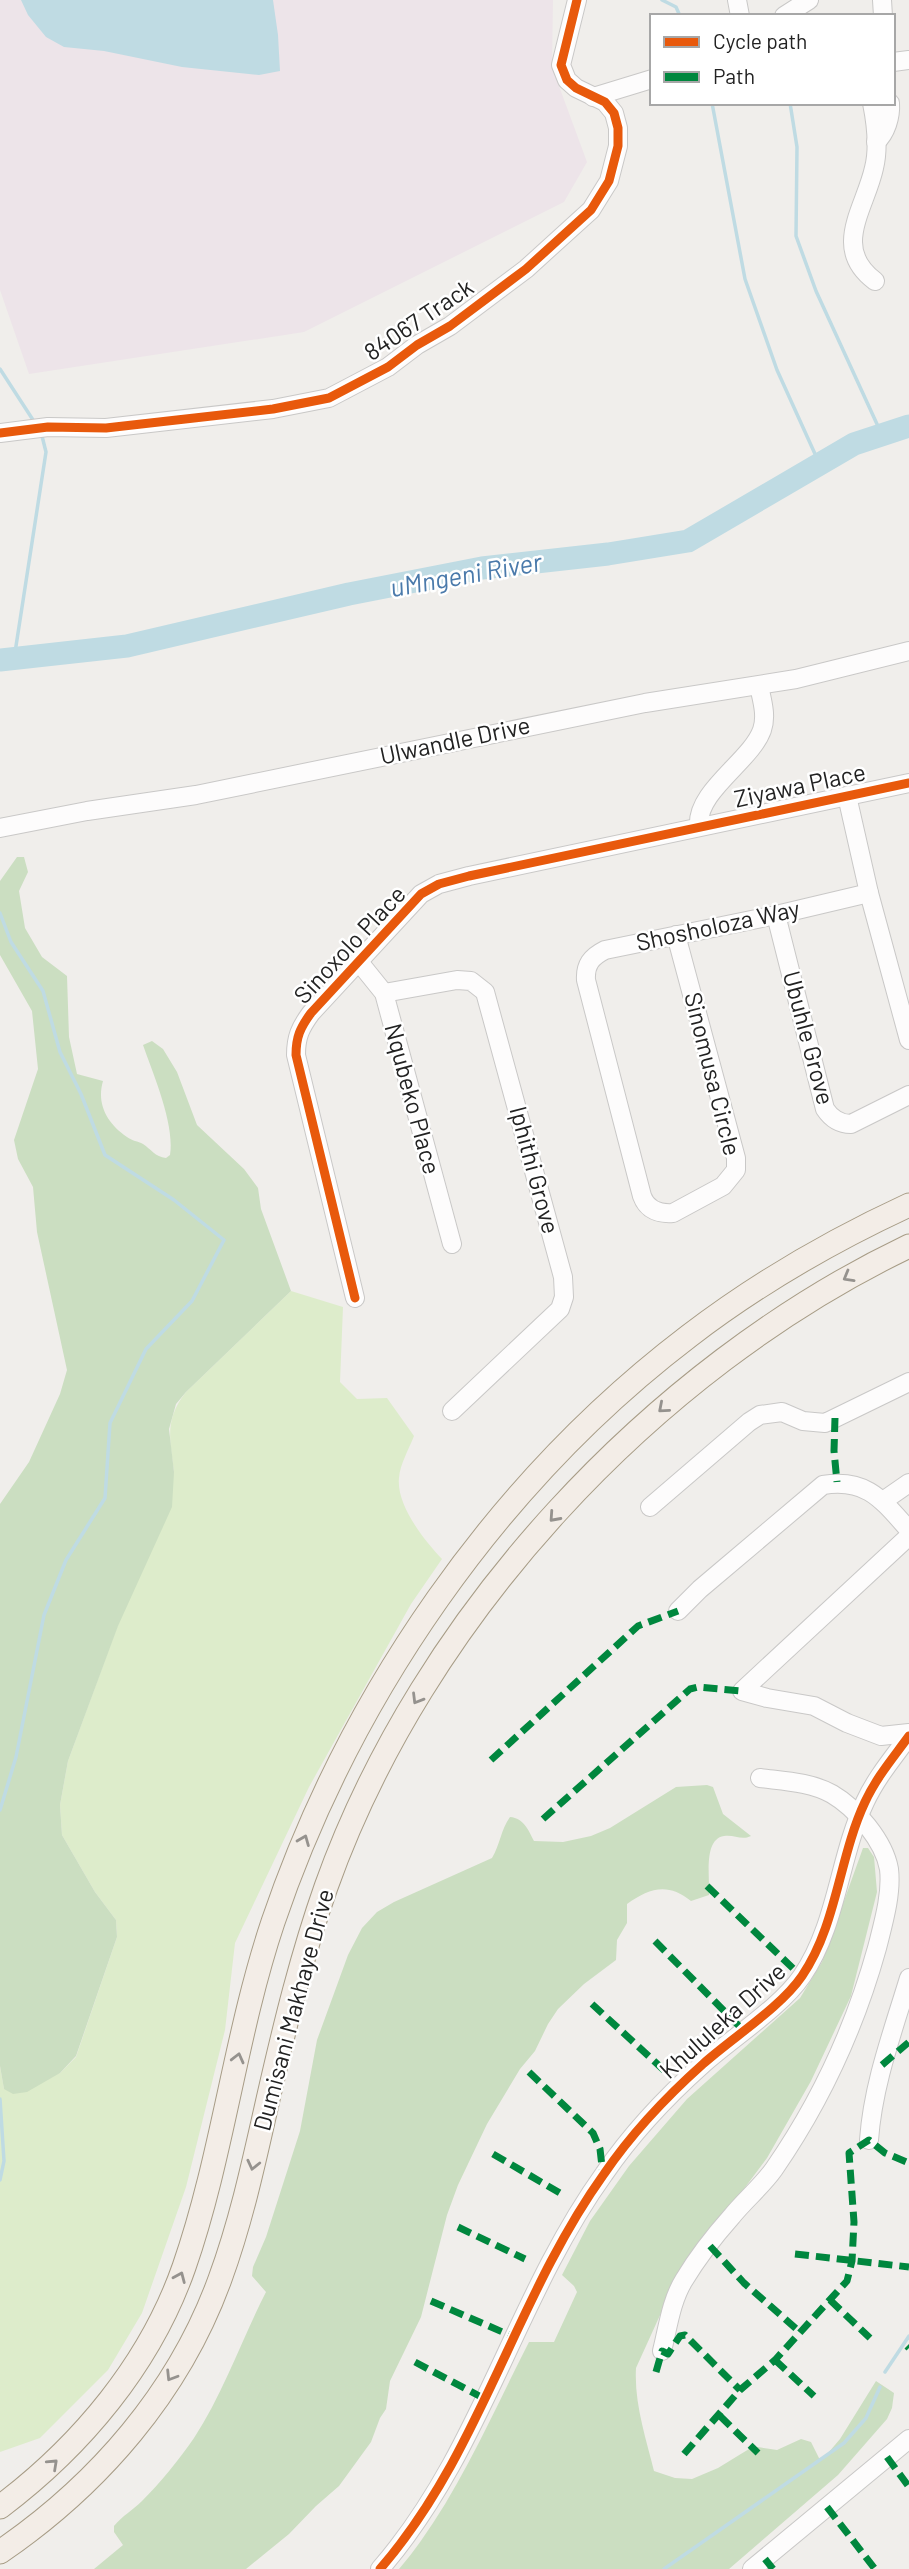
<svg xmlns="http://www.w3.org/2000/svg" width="909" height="2569" font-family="Barlow,sans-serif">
<rect width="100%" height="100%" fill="#f0eeeb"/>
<path fill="#ede4e9" d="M0,0H553L552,67L587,162L564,202L304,332L29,374L0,290Z"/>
<path fill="#ddeccb" d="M291,1291L343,1307L340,1382L357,1399L387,1398L414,1436C409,1449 400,1464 399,1478C396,1505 424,1540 442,1559L411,1604L309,1787L235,1943L225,2030L186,2187L142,2313L108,2370L40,2438L0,2452V2066L4,2089L60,2073L76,2057L117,1937L116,1920L95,1892L62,1835L60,1805L68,1761L174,1472C170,1439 164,1420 186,1392Z"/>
<g fill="#cbdec1">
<path d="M17,857H24L28,872L19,891L25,928L42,957L67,976L69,1037L77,1074L103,1081C96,1105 108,1124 127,1137C132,1141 138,1141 143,1144C151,1149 155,1157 166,1158L170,1155C175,1124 153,1074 143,1045L152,1041L163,1049L177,1072L197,1125L244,1169L258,1188L261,1209L291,1291L186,1392L176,1404L169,1429L174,1472L172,1507L118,1626L68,1761L60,1805L62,1835L95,1892L116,1920L117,1937L76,2056L60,2073L27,2092L13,2094L4,2089L0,2066V1504L29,1462L60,1394L67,1370L37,1232L33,1187L18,1159L14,1140L38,1069L32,1011L0,955V881Z"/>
<path d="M707,1785L713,1787L723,1814L751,1836C741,1841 734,1834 724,1836C703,1839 710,1878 709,1895L691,1901C668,1882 649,1888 627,1904V1923L617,1940L616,1960L584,1984L558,2009L548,2024L535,2051L520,2069L487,2124L458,2185L447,2215L421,2317L390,2381L386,2409L380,2418L371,2442L339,2486L316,2506L289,2534L246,2569H94L123,2545L114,2532V2526C122,2516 133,2510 142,2501C160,2483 179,2460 194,2438C224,2392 241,2341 266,2292L252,2276L253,2267L266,2237L300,2131L317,2040L348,1955L362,1928L377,1912L394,1902L492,1858C500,1845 501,1829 510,1817C524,1818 529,1831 534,1841L563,1842L591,1836L610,1828L676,1787Z"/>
<path d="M863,1848H868L874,1857L877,1892L851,1996L811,2081L767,2158L676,2280L636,2368C634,2403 646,2438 654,2471L675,2478L692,2479L718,2468L749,2449L758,2447L777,2450L801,2439L811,2442L819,2458L823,2459L840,2439L876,2381L894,2393L892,2408L887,2419L838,2475L729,2569H399C453,2506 491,2416 529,2342H554L577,2292L574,2286L562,2275L590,2221L629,2166L687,2099L800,1998L822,1962Z"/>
</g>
<path fill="#bfdbe3" d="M21,0H273L278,35L280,71L259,75L182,67L104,51L64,47L46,37L28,15Z"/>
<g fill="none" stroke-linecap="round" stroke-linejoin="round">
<g stroke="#bfdbe3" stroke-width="3.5">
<path d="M662,0L676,7L680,16"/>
<path d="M712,103L745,279L777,370L820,465"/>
<path d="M790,103L797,147L796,236L816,291L882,435"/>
<path d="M0,369L35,423"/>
<path d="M14,659L46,452L41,432"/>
<path d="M0,661L2,660"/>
<path d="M0,913L11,942L43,991L60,1052L81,1094L105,1155L174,1200L224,1240L192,1301L146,1349L110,1423L105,1498L66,1560L44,1615L16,1757L0,1810"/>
<path d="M0,2099L4,2161L0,2180"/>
<path d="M885,2372L909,2336"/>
<path d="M664,2569L844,2443L866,2418L880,2387"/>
</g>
<path stroke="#bfdbe3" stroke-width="23" d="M0,660L127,646L349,594L482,568L608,554L688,541L854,444L909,426"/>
<g stroke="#c9c8c7" stroke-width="20">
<g id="minor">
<path d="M737,0L740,16"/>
<path d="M882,0L883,16"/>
<path d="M784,16L809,0"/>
<path d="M893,62L909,60"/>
<path d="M593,97L652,79"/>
<path d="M872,103C876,123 879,148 874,168C865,209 831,248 875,281"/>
<path d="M876,142C886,133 891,117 890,103"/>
<path d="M0,433L48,427L106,428L273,409L329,398L388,367L417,345L450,326L526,269L591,210L609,181L618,146V128L614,113L605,102L576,88L567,80L561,65L577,0"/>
<path d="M847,796L869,893L909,1040"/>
<path d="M699,826C696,791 751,761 762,730C767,716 762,700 759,686"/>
<path d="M0,828L87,811L196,795L645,703L796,679L909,651"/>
<path d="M776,915L825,1109C831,1118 840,1124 851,1124L909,1095"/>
<path d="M676,935L736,1158V1170L723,1186L673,1213C659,1214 647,1210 642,1196L586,980C585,965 591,957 605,950L776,915L869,893"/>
<path d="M359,962L384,993L452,1244"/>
<path d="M384,993L457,980L471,981L485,992L563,1277L564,1297L560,1309L452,1411"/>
<path d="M355,1298L296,1055C296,1037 300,1028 311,1013L421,894L439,884L469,876L909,783"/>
<path d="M883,1501L909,1483"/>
<path d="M650,1507L749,1422L760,1415L782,1412L803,1421L825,1423L909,1382"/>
<path d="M909,1536L742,1691L767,1698L814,1706L847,1723L881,1736L909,1733"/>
<path d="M678,1611L700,1589L823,1485C867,1478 882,1500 909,1530"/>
<path d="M869,2140C873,2084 893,2031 909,1978"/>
<path d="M662,2351C668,2327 671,2301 684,2280C696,2260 716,2234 732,2216C745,2200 762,2186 774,2169C821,2101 855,2027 877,1948C883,1924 892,1894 889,1869C884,1841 856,1808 832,1794C811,1782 783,1781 760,1778"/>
<path d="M380,2569C481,2453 515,2298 604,2174C632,2133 666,2097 703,2064C732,2038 781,2007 802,1976C837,1925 839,1857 865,1802C876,1778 893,1758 909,1736"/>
<path d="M752,2569L909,2439"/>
</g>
</g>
<g stroke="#a79c86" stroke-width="25">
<g id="major">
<path d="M0,2507C81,2446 150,2364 184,2267C223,2155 235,2035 273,1922C350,1695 497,1482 689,1336C757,1284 831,1241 909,1205"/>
<path d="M0,2552C98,2485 179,2392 220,2279C242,2219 255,2157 269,2095C285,2025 302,1955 326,1887C422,1617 652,1369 909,1246"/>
</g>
</g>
<use href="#minor" stroke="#fdfcfc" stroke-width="18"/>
<use href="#major" stroke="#f3ede7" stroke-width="23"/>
<g stroke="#00873e" stroke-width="7" stroke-dasharray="14 7" stroke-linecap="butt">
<path d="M835,1418L834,1451L837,1482"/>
<path d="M491,1760L638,1626L678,1611"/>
<path d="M543,1819L690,1689L698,1687L742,1691"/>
<path d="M707,1886L802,1977"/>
<path d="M655,1941L743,2030"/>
<path d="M592,2004L666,2072"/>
<path d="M882,2065L909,2042"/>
<path d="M529,2072L593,2133L600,2149L603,2175"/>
<path d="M493,2154L560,2193"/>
<path d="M458,2227L525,2259"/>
<path d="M710,2246L744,2283L800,2332"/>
<path d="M795,2254L909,2267"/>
<path d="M830,2300L870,2338"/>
<path d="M431,2301L514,2337"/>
<path d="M907,2346L909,2348"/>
<path d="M775,2360L814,2396"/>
<path d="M415,2362L485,2399"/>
<path d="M656,2372L662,2351L668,2354L680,2336L685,2335L740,2390"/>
<path d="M720,2416L758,2453"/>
<path d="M684,2454L740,2390L775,2360L847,2281L852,2261L854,2222L849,2153L869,2140L885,2153L909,2163"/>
<path d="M887,2457L909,2487"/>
<path d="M827,2507L875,2569"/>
<path d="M765,2559L773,2569"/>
</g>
<g stroke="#fff" stroke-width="13">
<g id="cycleway">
<path d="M0,433L48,427L106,428L273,409L329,398L388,367L417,345L450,326L526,269L591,210L609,181L618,146V128L614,113L605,102L576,88L567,80L561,65L577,0"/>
<path d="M355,1298L296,1055C296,1037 300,1028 311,1013L421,894L439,884L469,876L909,783"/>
<path d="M380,2569C481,2453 515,2298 604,2174C632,2133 666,2097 703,2064C732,2038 781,2007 802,1976C837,1925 839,1857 865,1802C876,1778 893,1758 909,1736"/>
</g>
</g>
<use href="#cycleway" stroke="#e8590c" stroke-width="9"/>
</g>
<defs><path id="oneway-chevron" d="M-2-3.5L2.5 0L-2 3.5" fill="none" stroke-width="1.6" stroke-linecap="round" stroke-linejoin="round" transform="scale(1.75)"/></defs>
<g stroke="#95928e">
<use href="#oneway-chevron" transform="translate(848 1277) rotate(150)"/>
<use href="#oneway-chevron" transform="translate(663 1408) rotate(139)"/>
<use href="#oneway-chevron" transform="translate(554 1517) rotate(132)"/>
<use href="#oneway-chevron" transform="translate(417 1699) rotate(121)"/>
<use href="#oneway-chevron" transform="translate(304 1840) rotate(-68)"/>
<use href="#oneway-chevron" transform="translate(238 2058) rotate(-76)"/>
<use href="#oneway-chevron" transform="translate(253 2165) rotate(103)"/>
<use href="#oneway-chevron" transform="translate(180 2277) rotate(-67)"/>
<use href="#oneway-chevron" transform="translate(171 2376) rotate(122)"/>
<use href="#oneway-chevron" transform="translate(53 2464) rotate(-43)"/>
</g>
<g text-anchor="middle" stroke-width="5" stroke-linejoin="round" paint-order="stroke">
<g font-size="24" fill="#222" stroke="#fff">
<text transform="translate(419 320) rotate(-34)" y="8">84067 Track</text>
<text transform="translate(455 741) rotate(-12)" y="8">Ulwandle Drive</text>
<text transform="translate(800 786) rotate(-12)" y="8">Ziyawa Place</text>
<text transform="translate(718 926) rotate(-12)" y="8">Shosholoza Way</text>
<text transform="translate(350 945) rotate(-47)" y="8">Sinoxolo Place</text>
<text transform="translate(808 1038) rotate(75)" y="8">Ubuhle Grove</text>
<text transform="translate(712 1074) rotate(76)" y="8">Sinomusa Circle</text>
<text transform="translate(412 1099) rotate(75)" y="8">Nqubeko Place</text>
<text transform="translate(534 1170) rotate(75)" y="8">Iphithi Grove</text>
<text transform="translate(294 2010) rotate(-75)" y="8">Dumisani Makhaye Drive</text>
<text transform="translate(723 2021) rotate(-42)" y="8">Khululeka Drive</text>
</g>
<g font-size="26" font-style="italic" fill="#4a7aab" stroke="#fff">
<text transform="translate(466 575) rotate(-10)" y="9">uMngeni River</text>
</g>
</g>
<rect x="650" y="14" width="245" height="91" fill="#ffffff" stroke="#a7a7a7" stroke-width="2"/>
<rect x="664" y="37" width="35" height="10" fill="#e8590c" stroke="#a7a7a7" stroke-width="2"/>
<text x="713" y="49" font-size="21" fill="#222222">Cycle path</text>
<rect x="664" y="72" width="35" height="10" fill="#00873e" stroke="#a7a7a7" stroke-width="2"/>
<text x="713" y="84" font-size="21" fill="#222222">Path</text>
</svg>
